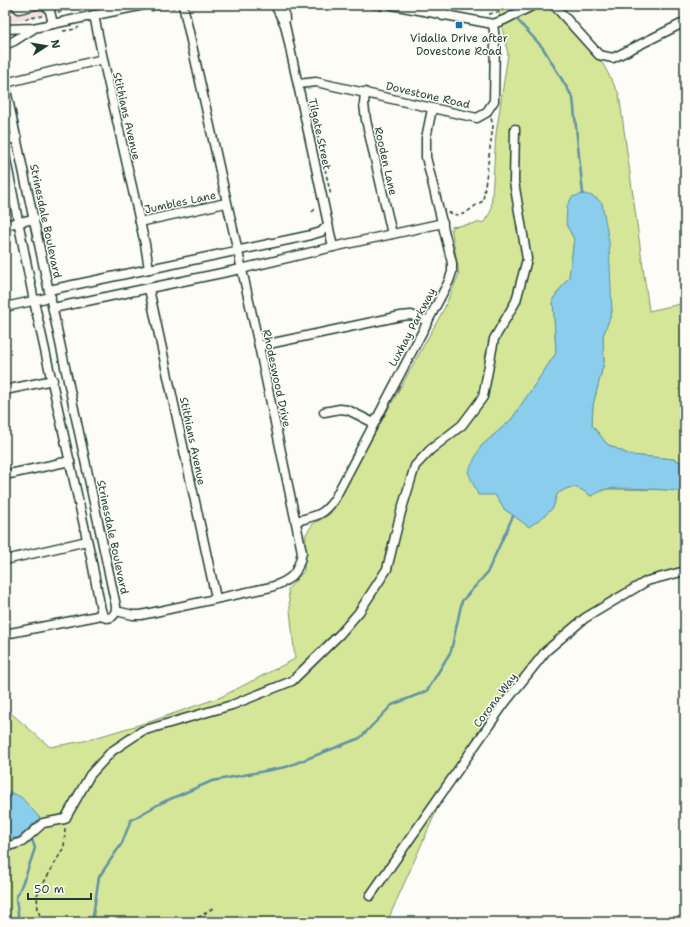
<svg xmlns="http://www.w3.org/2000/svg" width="690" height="927" font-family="'Shantell Sans',sans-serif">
<rect width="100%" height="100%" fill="#fdfcf7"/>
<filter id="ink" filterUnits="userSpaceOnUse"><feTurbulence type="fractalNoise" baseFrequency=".025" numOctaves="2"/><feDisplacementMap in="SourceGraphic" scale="8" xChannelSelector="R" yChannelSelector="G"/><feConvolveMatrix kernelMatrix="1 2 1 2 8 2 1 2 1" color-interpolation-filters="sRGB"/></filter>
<g filter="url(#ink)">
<path fill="#f5e2de" d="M5,5H94L5,24Z"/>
<path fill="#d6e699" stroke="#7a9266" d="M497,5H548L603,64L619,94L649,311L685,303V464L674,459L630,455L607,444L592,425L593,405L604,362L603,336L612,312L602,203L566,224L574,239L569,277L553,299L556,353L511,420L481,446L495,495L504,509L529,526L553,508L557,494C572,484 577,486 591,496L606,489L681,490L685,493V567L646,577L580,616L539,654L443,796L387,922H5V708L50,747L84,741L155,720L221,697L295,659L288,589L304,571L306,534L313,524L330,514L444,309L459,274L451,227L484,222L491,211L496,134L508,54Z"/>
<g fill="#8bcdec" stroke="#6093a2">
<path d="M583,194C591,195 596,197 602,203L609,241L612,312L603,336L604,362L593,405L592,425L607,444L630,455L674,459L685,464V493C678,489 615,487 606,489C601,490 596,494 591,496C577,486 572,484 557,494L553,508L542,518L529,527L504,509L495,495H478L468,472L481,446L511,420L556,353L553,299L569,277L574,239L566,224L567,206L572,197Z"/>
<path d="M5,790L21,797L40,818L18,838H5Z"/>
</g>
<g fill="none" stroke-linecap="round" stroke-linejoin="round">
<g stroke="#6093a2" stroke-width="2.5">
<path d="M509,5L512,14L543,48L573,98L583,194"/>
<path d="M19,922L16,898L26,875L35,848L31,837"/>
<path d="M92,922L99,877L122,843L131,820L161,803L212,781L286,767L360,738L392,705L427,691L451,651L462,601L487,573L513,516"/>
</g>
<g stroke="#1f3d34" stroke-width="11">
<g id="minor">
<path d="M15,5L19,9L36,5"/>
<path d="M45,5L50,11L53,24"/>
<path d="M275,5L285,25L333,247"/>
<path d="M284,5L285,20"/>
<path d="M392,5L493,24L504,20L534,5"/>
<path d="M554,5L599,55L613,58L685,22"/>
<path d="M94,15L103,59L145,244L149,269"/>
<path d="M443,16L445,5"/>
<path d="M5,29L33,28L144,5"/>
<path d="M5,45L14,41L33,29"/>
<path d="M5,83L103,59"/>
<path d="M298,84L316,82L477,118L486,113L494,101L495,39L493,24"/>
<path d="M5,85L116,606C116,613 114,618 106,618L103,616L101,610L91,557L34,301L5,155"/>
<path d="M365,92L364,104L366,120L392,234"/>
<path d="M5,140L17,138"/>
<path d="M140,222L226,203"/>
<path d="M5,225L34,219"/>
<path d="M149,289L216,598"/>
<path d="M49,290L307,236L321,232L328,225"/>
<path d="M5,307L51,297"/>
<path d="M53,308L241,269L333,247L443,223"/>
<path d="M259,346L401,316L411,315L428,321"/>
<path d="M5,390L53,380"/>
<path d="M324,412L340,409L348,410L374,423"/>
<path d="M5,475L70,461"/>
<path d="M296,521C314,516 322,517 334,500L449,281L452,272V263L426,157V138L432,109"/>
<path d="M5,560L87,541"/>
<path d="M116,611L133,615H141L271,587C292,580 298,574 302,552L259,346L183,5"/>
<path d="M5,634L97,616L102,613"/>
<path d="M5,847L22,842L43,823L65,819L90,775L112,751L142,731L232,705L292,681L340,634L359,612L387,569L401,512L415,466L430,450L462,425L483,397L494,339L516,301L527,259L514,182L515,129"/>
<path d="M370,896L504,704L546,651L585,618L647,581L685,571"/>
</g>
</g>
<g stroke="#1f3d34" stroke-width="1.5" stroke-dasharray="4 3" stroke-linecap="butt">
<path d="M358,5L385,11"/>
<path d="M150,11L172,7L175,9"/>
<path d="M58,12L91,5"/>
<path d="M489,14L498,12L513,5"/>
<path d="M25,19L42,16"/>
<path d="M63,31L76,29L79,27"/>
<path d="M316,128L331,196"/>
<path d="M312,212L316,208"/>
<path d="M448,212C464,221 470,207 483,201L493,126L491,118"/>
<path d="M43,922L38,911L37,895L64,847L65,828"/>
<path d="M192,922L213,908"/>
</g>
<use href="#minor" stroke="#fdfcf7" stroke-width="8"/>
</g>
</g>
<rect fill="#1f6fb2" stroke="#fdfcf7" stroke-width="1.5" x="455" y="21" width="8" height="8" rx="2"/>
<g text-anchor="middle" stroke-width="3" stroke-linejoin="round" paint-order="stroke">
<g font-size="11" fill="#1f3d34" stroke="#fdfcf7">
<text x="459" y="42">Vidalia Drive after<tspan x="459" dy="13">Dovestone Road</tspan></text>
</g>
<g font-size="11" fill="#1f3d34" stroke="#fdfcf7">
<text transform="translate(428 95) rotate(13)" y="4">Dovestone Road</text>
<text transform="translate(127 116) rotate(77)" y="4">Stithians Avenue</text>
<text transform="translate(320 134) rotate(78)" y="4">Tilgate Street</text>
<text transform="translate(386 161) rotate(77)" y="4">Rooden Lane</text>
<text transform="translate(180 202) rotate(-12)" y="4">Jumbles Lane</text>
<text transform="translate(46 221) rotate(78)" y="4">Strinesdale Boulevard</text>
<text transform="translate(412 327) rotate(-62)" y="4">Luxhay Parkway</text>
<text transform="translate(277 378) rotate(78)" y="4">Rhodeswood Drive</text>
<text transform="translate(193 441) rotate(78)" y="4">Stithians Avenue</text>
<text transform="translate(113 537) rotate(78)" y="4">Strinesdale Boulevard</text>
<text transform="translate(495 700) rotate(-53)" y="4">Corona Way</text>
</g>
</g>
<rect width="690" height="927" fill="none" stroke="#fdfcf7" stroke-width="20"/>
<rect x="10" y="10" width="670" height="907" fill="none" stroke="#1f3d34" stroke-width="1.5" filter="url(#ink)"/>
<g transform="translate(46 46) rotate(78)" stroke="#fdfcf7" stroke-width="3" paint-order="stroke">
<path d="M0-3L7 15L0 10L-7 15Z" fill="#1f3d34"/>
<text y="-6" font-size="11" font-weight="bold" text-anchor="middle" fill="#1f3d34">N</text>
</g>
<path d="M28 893v6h63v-6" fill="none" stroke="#1f3d34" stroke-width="2"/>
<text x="34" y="893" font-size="12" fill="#1f3d34" stroke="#fdfcf7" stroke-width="3" paint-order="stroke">50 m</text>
</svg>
